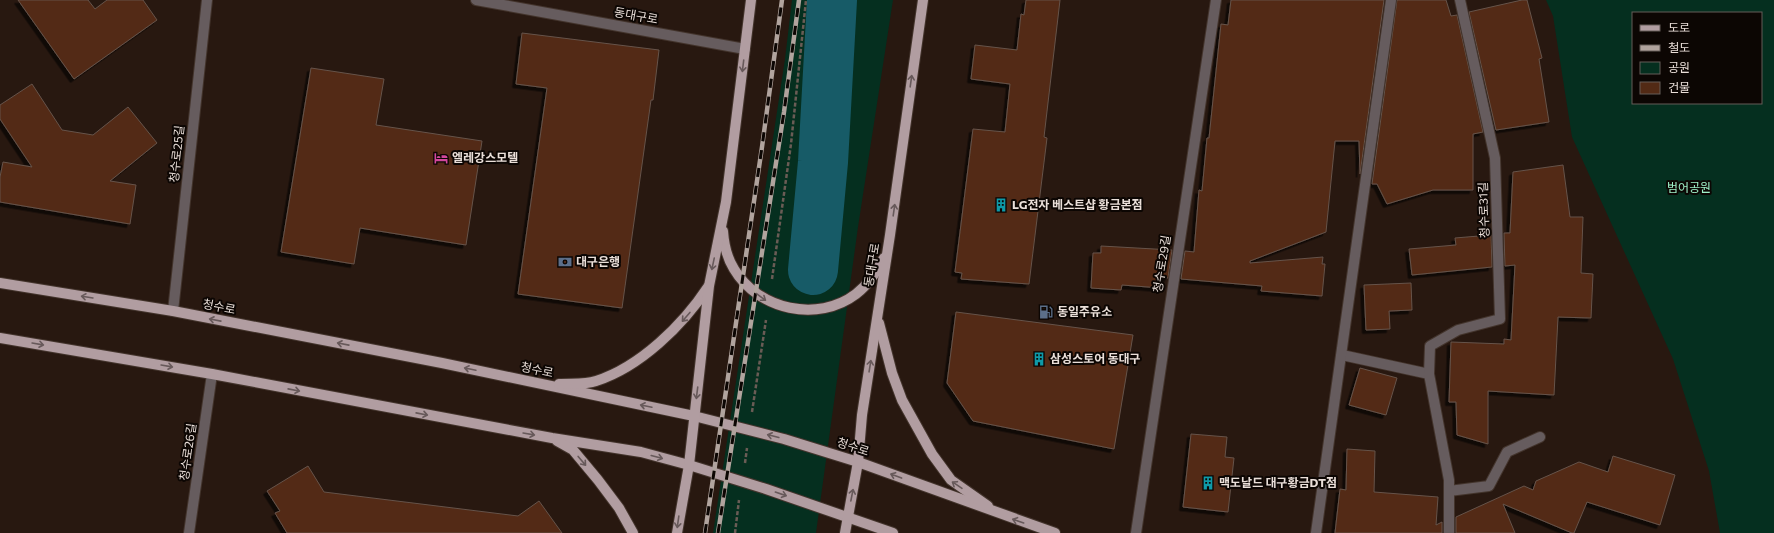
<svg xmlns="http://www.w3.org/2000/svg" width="1774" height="533" font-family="Commissioner,'Noto Sans KR',sans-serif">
<defs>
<filter id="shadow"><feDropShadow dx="-3.5" dy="3.5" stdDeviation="0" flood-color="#0009"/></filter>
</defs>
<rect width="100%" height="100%" fill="#281810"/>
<g fill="#052f1f" fill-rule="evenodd">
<path d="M792,0H893L858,227L816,533H713L785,59Z"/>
<path d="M1546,0H1774V533H1720L1709,471L1673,359L1572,137L1553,16ZM1633,13H1761V103H1633Z"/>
</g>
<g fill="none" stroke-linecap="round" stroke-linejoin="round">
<path stroke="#175b67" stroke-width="50" d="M813,270L823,162L832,0"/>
</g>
<g fill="#522a15" stroke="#66534a" filter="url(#shadow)">
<path d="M18,0H88L95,9L107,0H143L157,20L74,79Z"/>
<path d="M1026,0H1060L1044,137L1047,138L1029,284L961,279L962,273L955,272L973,129L1005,132L1010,84L971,79L975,45L1017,50L1021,14L1024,15Z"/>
<path d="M1231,0H1384L1360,174L1359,141H1335L1326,232L1250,261V263L1323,257L1322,264H1325L1322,296L1261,291L1262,286L1181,279L1185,251L1194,252L1199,190L1202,191L1207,138H1209L1221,24L1228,25Z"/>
<path d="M1397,0H1446L1451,16L1457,15L1483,132L1473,134V190H1433L1387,204L1377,184H1372Z"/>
<path d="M1522,0H1527L1542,58L1539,59L1549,122L1496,130L1469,12Z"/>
<path d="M522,33L659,50L653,100H651L622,308L518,294L547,88L516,84Z"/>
<path d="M311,68L384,79L376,125L482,141L466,245L360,228L354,264L281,252Z"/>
<path d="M32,84L62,130L93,135L128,107L157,143L110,181L136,185L130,224L0,202V177L3,162L32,167L0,119V105Z"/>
<path d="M1563,165L1570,217H1583L1581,273L1593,274L1591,318L1558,317L1554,395L1488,391V444L1457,435L1456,402H1449L1451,342L1504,344V339L1511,340L1515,265L1505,266L1504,233H1510L1513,172Z"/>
<path d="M1491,235L1492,267L1412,275L1409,249L1456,245L1455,238Z"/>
<path d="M1101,246L1172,250L1168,278H1161V288L1122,285L1121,290L1091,288L1093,253H1101Z"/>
<path d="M1411,283L1412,310L1389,311L1390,329L1366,330L1364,285Z"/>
<path d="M956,312L1133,335L1114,449L973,421L947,383Z"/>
<path d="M1360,368L1397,378L1386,415L1349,405Z"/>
<path d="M1191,434L1227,437L1225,457L1234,458L1228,512L1183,507Z"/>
<path d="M1347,449L1375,451L1374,492L1438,497L1436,525L1442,522V533H1335L1340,489L1346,490Z"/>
<path d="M1613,456L1675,475L1660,525L1587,502L1574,533H1572L1503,504L1515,533H1456V517L1524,486L1533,490L1536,481L1579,462L1608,472Z"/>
<path d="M308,466L324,492L518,516L539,501L562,533H287L275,513L280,511L267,491Z"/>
</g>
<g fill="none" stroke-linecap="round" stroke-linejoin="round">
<g stroke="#43342c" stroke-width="12">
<g id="minor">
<path d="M476,0L745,49"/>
<path d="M173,311L207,0"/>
<path d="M1342,355L1429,374"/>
<path d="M1449,491L1489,486L1507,452L1540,437"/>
<path d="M189,533L212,374"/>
<path d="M1136,533L1216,0"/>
<path d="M1316,533L1391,0"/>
<path d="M1449,533V480L1429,374L1430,346L1458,330L1500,319L1495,158L1460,0"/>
</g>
</g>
<g stroke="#43342c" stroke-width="12">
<g id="major">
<path d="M723,231C724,245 727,258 734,269C758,310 818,323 856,294C869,284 876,272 884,258"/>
<path d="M0,283L173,311L442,363L694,416L784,439L858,462L1055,533"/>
<path d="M879,323L892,373L902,400L932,454L951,480L988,506"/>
<path d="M0,338L212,374L552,438L641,452L689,465L766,489L893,533"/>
<path d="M559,384C570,383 585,385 596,381C640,367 683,325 708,287"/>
<path d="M557,441L573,450L598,480L619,508L633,533"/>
<path d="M677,533L689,465L709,286L726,202L751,0"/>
<path d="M845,533L858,462L862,415L890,235L923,0"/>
</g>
</g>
<g stroke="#6a5c55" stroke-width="2.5" stroke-dasharray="4 2" stroke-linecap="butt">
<path d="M772,279L791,144L806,0"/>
<path d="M752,412L766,320"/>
<path d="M745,463L747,448"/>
<path d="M735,533L739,500"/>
</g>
<use href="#minor" stroke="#665c5e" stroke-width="10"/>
<use href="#major" stroke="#b19da1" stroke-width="10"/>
<g stroke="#b1a49e" stroke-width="4.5">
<g id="rail">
<path d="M705,533L762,147L782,0"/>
<path d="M718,533L784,112L799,0"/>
</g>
</g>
<use href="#rail" stroke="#0c0603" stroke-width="3" stroke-dasharray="9" stroke-linecap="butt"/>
</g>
<defs><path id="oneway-shaft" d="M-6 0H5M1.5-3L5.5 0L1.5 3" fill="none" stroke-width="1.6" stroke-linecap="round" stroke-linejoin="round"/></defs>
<g stroke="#67595a">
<use href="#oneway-shaft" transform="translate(743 66) rotate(97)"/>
<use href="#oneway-shaft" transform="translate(911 81) rotate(-82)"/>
<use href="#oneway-shaft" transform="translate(894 210) rotate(-82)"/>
<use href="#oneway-shaft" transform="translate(713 264) rotate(102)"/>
<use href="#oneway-shaft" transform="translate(87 297) rotate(-171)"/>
<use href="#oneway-shaft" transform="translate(761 297) rotate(36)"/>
<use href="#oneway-shaft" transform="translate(686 317) rotate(131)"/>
<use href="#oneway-shaft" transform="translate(215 320) rotate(-169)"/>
<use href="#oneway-shaft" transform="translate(38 344) rotate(10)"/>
<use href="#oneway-shaft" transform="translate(343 344) rotate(-169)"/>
<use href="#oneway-shaft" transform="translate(167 366) rotate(10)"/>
<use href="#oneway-shaft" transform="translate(870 366) rotate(-81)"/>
<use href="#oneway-shaft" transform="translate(470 369) rotate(-168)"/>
<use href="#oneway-shaft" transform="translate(294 390) rotate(11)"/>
<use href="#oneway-shaft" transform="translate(697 393) rotate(97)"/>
<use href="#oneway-shaft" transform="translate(646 406) rotate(-168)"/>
<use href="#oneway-shaft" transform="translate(422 414) rotate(11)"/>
<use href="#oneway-shaft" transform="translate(529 434) rotate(10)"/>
<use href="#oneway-shaft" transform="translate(773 436) rotate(-166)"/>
<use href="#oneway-shaft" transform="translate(657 457) rotate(15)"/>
<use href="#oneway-shaft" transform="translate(582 461) rotate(50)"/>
<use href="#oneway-shaft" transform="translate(896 476) rotate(-160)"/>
<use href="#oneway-shaft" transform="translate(957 485) rotate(-146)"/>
<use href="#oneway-shaft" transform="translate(781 494) rotate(19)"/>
<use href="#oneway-shaft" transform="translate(852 495) rotate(-79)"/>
<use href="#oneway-shaft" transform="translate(1018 521) rotate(-161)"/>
<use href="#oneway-shaft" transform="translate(678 522) rotate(98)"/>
</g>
<defs>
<g id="hotel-bare" transform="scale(1.08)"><path d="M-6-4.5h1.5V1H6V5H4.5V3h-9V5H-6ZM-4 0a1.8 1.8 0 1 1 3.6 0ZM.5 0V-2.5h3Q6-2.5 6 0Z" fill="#d1479c" stroke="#0c0603" stroke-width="2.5" paint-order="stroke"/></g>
<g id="building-bare" transform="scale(1.08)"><path d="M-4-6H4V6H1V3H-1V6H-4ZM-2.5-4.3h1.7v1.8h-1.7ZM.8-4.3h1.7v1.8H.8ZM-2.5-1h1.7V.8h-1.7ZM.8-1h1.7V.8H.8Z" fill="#0f9aa8" stroke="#0c0603" stroke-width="2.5" paint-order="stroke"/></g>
<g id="bank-bare" transform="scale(1.08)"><path d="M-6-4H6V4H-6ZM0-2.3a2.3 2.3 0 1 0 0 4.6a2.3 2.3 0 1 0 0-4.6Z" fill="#5c6f8a" stroke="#0c0603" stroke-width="2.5" paint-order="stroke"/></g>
<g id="fuel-bare" transform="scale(1.08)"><path d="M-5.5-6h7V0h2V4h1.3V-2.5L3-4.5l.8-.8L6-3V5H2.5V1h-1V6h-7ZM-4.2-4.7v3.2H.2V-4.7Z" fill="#5c6f8a" stroke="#0c0603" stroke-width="2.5" paint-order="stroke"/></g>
</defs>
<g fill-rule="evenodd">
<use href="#hotel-bare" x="441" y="158"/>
<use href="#building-bare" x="1001" y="205"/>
<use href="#bank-bare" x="565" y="262"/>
<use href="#fuel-bare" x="1046" y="312"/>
<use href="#building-bare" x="1039" y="359"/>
<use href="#building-bare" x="1208" y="483"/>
</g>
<g text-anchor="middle" stroke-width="4" stroke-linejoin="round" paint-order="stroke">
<g font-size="12" fill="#eadfd9" stroke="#0c0603">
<text transform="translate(636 16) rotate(10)" y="4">동대구로</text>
<text transform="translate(177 154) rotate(-84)" y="4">청수로25길</text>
<text transform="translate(1484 210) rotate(-92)" y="4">청수로31길</text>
<text transform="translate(1162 264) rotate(-81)" y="4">청수로29길</text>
<text transform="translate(872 265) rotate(-81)" y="4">동대구로</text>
<text transform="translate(219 307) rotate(11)" y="4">청수로</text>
<text transform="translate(537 370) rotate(12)" y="4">청수로</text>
<text transform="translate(853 447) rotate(18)" y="4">청수로</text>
<text transform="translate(188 452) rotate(-82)" y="4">청수로26길</text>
</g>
<g font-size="12" font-weight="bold" fill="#eadfd9" stroke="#0c0603" text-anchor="start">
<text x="452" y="162">엘레강스모텔</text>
<text x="1012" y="209">LG전자 베스트샵 황금본점</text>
<text x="576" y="266">대구은행</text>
<text x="1057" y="316">동일주유소</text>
<text x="1050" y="363">삼성스토어 동대구</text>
<text x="1219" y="487">맥도날드 대구황금DT점</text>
</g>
<g font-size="12" fill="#9ef0c8" stroke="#0c0603">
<text x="1689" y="192">범어공원</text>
</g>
</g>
<rect x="1632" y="12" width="130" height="92" fill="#0c0603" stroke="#655d59"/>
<rect x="1640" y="25" width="20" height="6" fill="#b19da1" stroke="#655d59"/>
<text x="1668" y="32" font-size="12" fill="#eadfd9">도로</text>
<rect x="1640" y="45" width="20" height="6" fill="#b1a49e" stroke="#655d59"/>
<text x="1668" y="52" font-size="12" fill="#eadfd9">철도</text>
<rect x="1640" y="62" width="20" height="12" fill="#052f1f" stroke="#655d59"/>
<text x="1668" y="72" font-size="12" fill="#eadfd9">공원</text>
<rect x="1640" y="82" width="20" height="12" fill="#522a15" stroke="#655d59"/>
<text x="1668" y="92" font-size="12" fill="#eadfd9">건물</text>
</svg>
